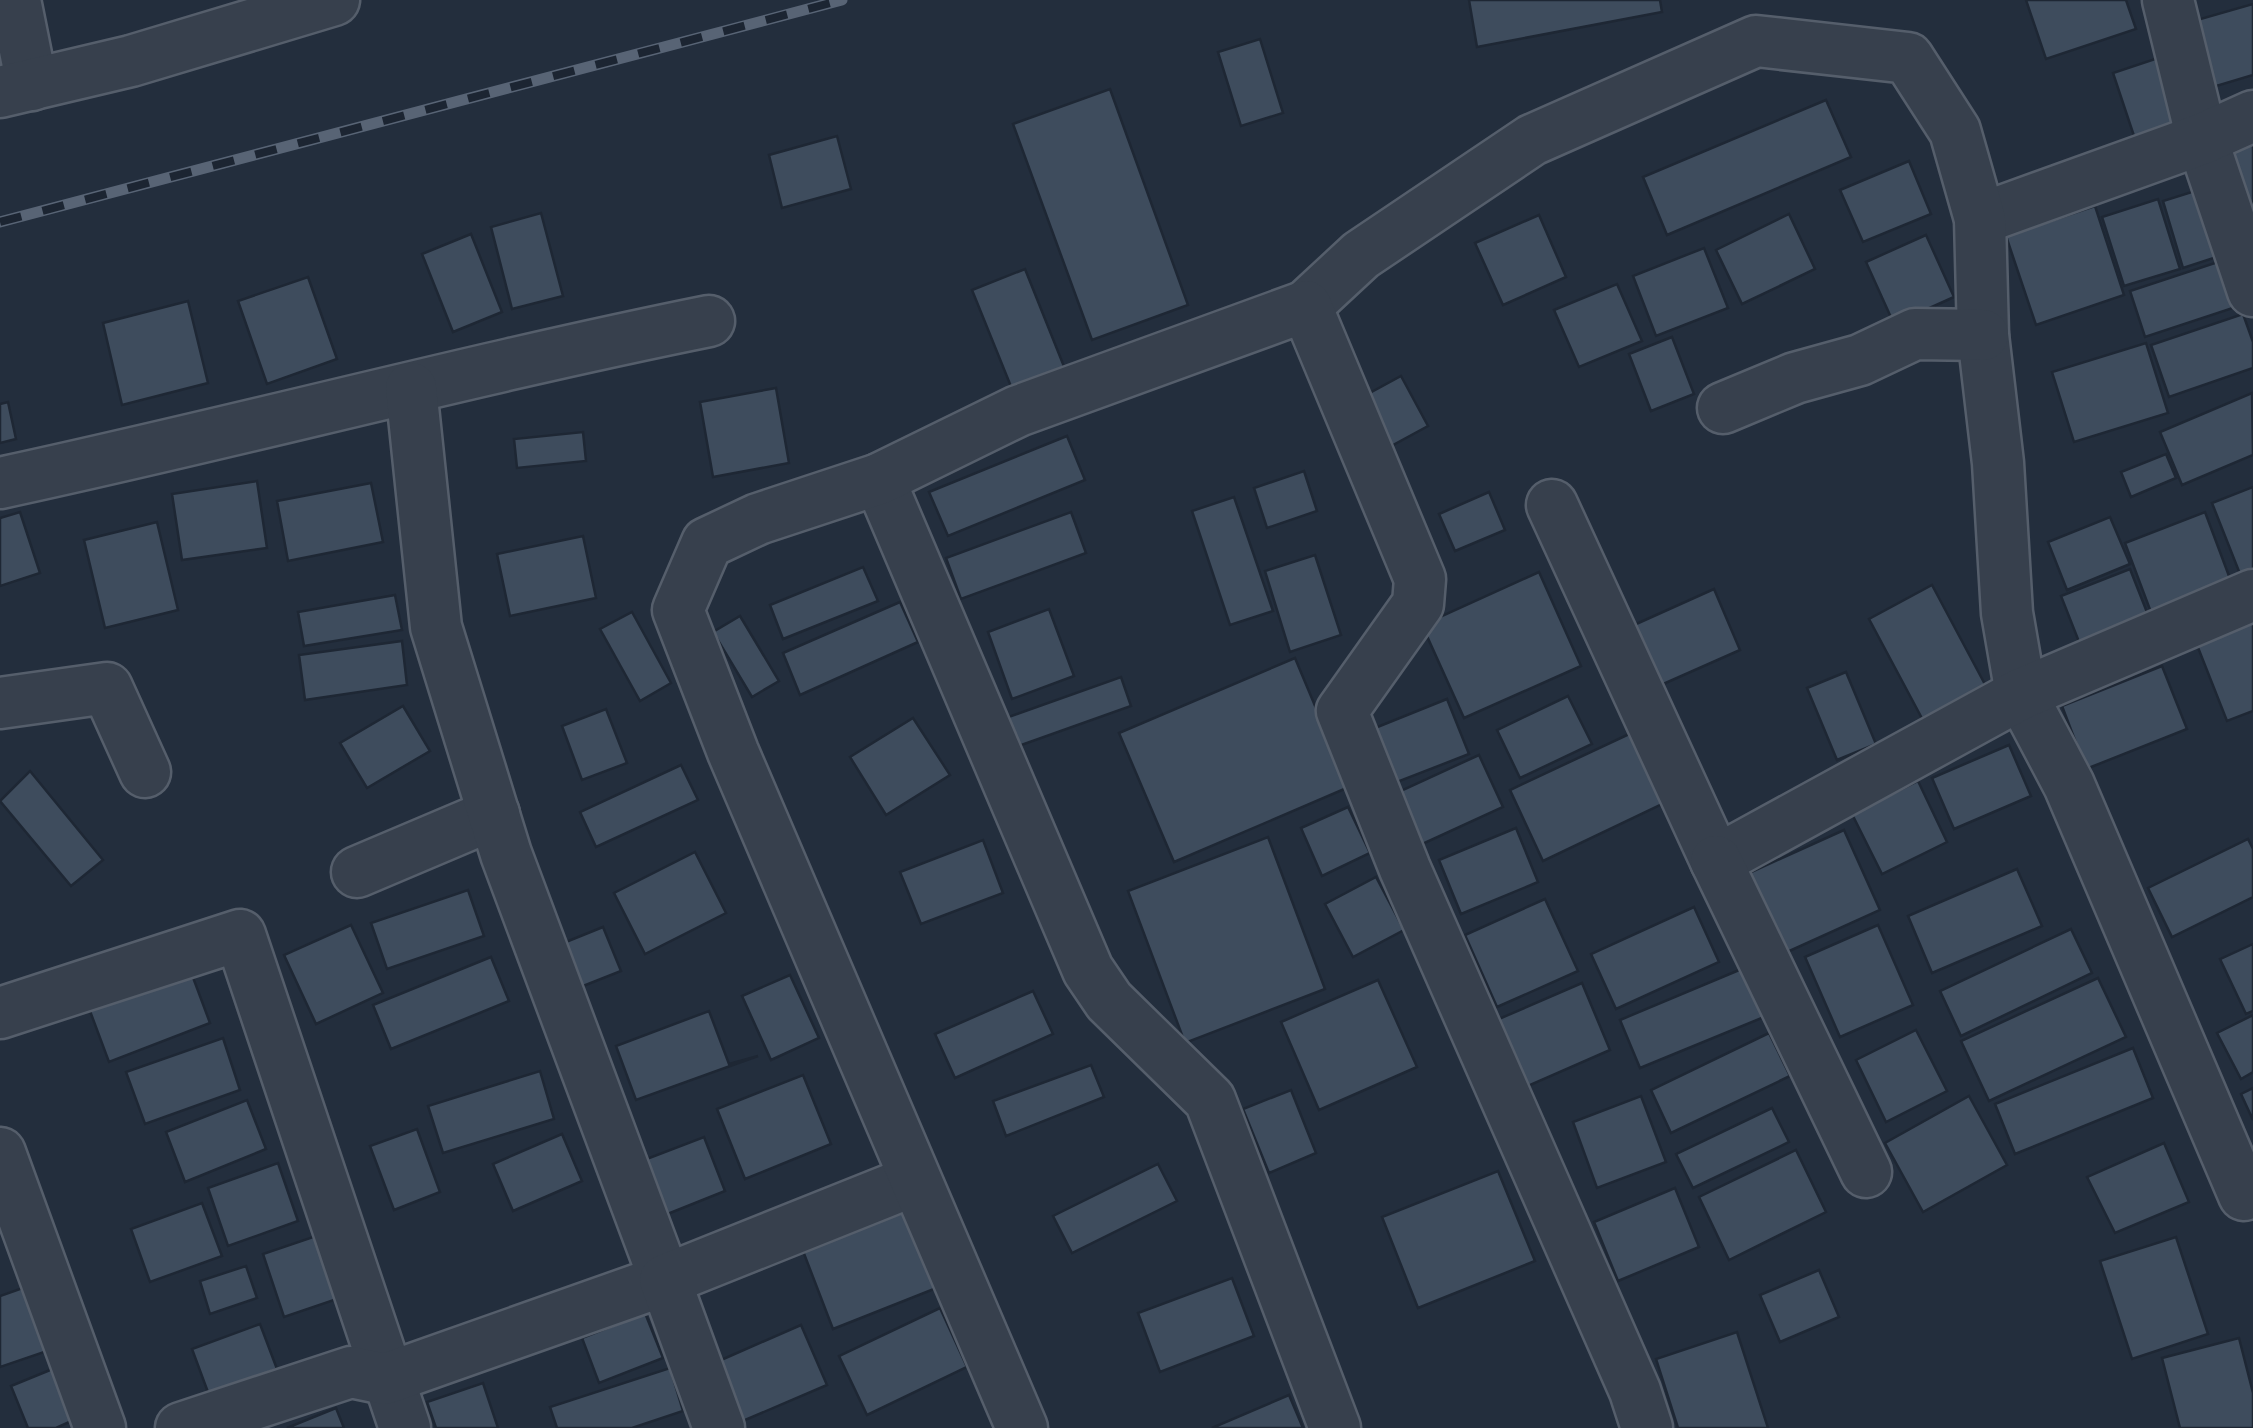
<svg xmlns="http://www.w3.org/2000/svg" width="2253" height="1428" font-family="'DejaVu Sans',sans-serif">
<rect width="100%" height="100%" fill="#232e3d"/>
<g fill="#3e4c5d" stroke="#1e2734" stroke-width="2.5">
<path d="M1469,0H1660L1662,12L1477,47Z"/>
<path d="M2026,0H2126L2136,29L2046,59Z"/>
<path d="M2253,4V75L2203,90L2183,24Z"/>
<path d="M1260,39L1283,113L1241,126L1218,52Z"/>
<path d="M2164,56L2190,137L2140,154L2113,73Z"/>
<path d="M1110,89L1188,305L1092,340L1013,124Z"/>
<path d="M1826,100L1851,157L1667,235L1643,177Z"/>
<path d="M2253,125V202L2240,207L2220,137Z"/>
<path d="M837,136L851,189L782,208L769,155Z"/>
<path d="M1909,161L1931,214L1863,242L1840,190Z"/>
<path d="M2214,185L2235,251L2183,268L2163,201Z"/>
<path d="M2158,199L2180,269L2124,286L2102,217Z"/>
<path d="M2095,206L2124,295L2036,325L2006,236Z"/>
<path d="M541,213L563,296L512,309L491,227Z"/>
<path d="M1789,214L1815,269L1742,304L1716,250Z"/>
<path d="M1539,215L1566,277L1503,305L1475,243Z"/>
<path d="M471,234L502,312L453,332L422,254Z"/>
<path d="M1926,235L1954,297L1894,324L1866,262Z"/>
<path d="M1704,248L1728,308L1656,336L1633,276Z"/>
<path d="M2230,258L2245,304L2145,337L2130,291Z"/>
<path d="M1025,269L1065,369L1012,389L972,290Z"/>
<path d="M308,277L337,359L267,384L238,301Z"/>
<path d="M1617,284L1642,341L1579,367L1554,310Z"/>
<path d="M188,301L208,383L122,405L103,323Z"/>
<path d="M2243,314L2253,342V368L2169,397L2151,345Z"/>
<path d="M1672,337L1694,394L1651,411L1629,354Z"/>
<path d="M2146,343L2168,413L2074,442L2052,372Z"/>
<path d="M1401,376L1428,426L1382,451L1355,401Z"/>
<path d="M776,388L789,463L713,477L700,402Z"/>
<path d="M2252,393L2253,455L2182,485L2160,432Z"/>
<path d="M8,402L16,439L0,443V404Z"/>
<path d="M583,432L586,461L517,468L514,439Z"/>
<path d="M1067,436L1085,480L948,536L929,492Z"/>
<path d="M2166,454L2176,478L2131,497L2121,472Z"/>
<path d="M1304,471L1317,511L1267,528L1254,488Z"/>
<path d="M257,481L267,548L182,560L172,494Z"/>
<path d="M371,483L383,542L288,561L277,501Z"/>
<path d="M2253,487V575L2242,579L2212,503Z"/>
<path d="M1489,492L1505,530L1455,551L1439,514Z"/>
<path d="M1234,497L1273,611L1230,625L1192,511Z"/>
<path d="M20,512L40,573L0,586V518Z"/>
<path d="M1071,512L1086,553L961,599L946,558Z"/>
<path d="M2205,512L2235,592L2155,623L2125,543Z"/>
<path d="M2110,517L2130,564L2067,590L2048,542Z"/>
<path d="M157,522L178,610L105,628L84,540Z"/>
<path d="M583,536L596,598L510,616L497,554Z"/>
<path d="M1315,555L1341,635L1290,652L1265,571Z"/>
<path d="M863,567L878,601L783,639L770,605Z"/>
<path d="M2130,569L2152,625L2083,652L2061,596Z"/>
<path d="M1539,572L1581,666L1464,718L1422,625Z"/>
<path d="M1932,585L1988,690L1925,724L1869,619Z"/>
<path d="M1714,589L1740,650L1661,685L1634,625Z"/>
<path d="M395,595L402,630L304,646L298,612Z"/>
<path d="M900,602L918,642L800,695L783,653Z"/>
<path d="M1049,609L1074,676L1012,699L988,632Z"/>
<path d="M632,612L671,683L640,701L600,629Z"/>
<path d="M740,616L779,681L752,697L713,632Z"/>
<path d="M2253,623V711L2227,721L2197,645Z"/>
<path d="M402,641L407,685L305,700L299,655Z"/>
<path d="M1295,658L1349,787L1174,862L1119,733Z"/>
<path d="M2162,666L2187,729L2086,769L2062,706Z"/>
<path d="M1846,672L1876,744L1837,760L1807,688Z"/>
<path d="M1121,677L1131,706L1010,749L1000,720Z"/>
<path d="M1568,696L1592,744L1520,778L1497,730Z"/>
<path d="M1447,699L1469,754L1392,784L1370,730Z"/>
<path d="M403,706L430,751L367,788L340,743Z"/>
<path d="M606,709L627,763L582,780L562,726Z"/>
<path d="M913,718L950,775L886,815L850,757Z"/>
<path d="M1642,728L1675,798L1543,861L1510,790Z"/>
<path d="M2009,745L2031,796L1954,829L1932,778Z"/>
<path d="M1479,755L1503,807L1418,846L1394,794Z"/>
<path d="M681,765L698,800L596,847L580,812Z"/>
<path d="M30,771L103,860L71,886L0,801Z"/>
<path d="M1918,781L1947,842L1882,874L1852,814Z"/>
<path d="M1348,807L1370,853L1322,876L1301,828Z"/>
<path d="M1516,828L1538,882L1461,914L1439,860Z"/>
<path d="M1844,830L1880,910L1785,953L1749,873Z"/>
<path d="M1268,837L1325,989L1185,1043L1128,891Z"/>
<path d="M2248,839L2253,849V897L2172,937L2148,888Z"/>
<path d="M983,840L1003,893L921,924L900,872Z"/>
<path d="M695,852L726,913L645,954L614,893Z"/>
<path d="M2017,869L2042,926L1932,973L1908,916Z"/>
<path d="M1376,877L1404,930L1353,957L1325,904Z"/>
<path d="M468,890L484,936L387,969L371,923Z"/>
<path d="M1545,899L1578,971L1497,1007L1465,935Z"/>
<path d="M1694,907L1719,962L1616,1009L1591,954Z"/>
<path d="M351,925L383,993L316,1024L284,955Z"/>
<path d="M1878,925L1913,1005L1840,1037L1805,957Z"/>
<path d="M603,927L621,971L573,990L556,946Z"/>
<path d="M2071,929L2092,973L1961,1036L1940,991Z"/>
<path d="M2253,944V1011L2246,1014L2220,959Z"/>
<path d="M491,957L509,1001L391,1049L373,1005Z"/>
<path d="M188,964L210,1023L109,1062L87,1003Z"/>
<path d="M1744,968L1764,1017L1640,1068L1620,1020Z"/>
<path d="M790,975L819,1038L771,1060L742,996Z"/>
<path d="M2098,978L2126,1037L1989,1101L1961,1041Z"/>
<path d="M1378,980L1417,1067L1319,1110L1281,1022Z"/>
<path d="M1582,983L1610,1050L1521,1089L1492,1022Z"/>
<path d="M1033,991L1053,1034L955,1078L935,1034Z"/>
<path d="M709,1011L729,1064L758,1056L636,1100L616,1046Z"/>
<path d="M2253,1015V1072L2241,1079L2217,1033Z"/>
<path d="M1916,1030L1947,1091L1886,1122L1856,1060Z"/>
<path d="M1769,1033L1790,1076L1671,1133L1651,1090Z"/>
<path d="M223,1038L240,1090L145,1124L126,1072Z"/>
<path d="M2133,1048L2153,1098L2015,1154L1995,1104Z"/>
<path d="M1091,1065L1104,1097L1006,1136L993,1101Z"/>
<path d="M540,1071L554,1119L443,1153L428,1106Z"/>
<path d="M803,1075L831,1144L745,1179L717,1109Z"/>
<path d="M2253,1088V1120L2241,1094Z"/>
<path d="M1291,1090L1316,1153L1269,1173L1243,1109Z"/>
<path d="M1641,1096L1666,1162L1597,1188L1573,1122Z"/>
<path d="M1969,1096L2007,1165L1923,1212L1885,1143Z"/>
<path d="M247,1100L266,1149L185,1182L166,1132Z"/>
<path d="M1772,1108L1789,1142L1693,1188L1676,1154Z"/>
<path d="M417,1129L440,1192L394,1210L370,1146Z"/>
<path d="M562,1134L582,1181L513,1211L493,1164Z"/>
<path d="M704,1137L725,1191L665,1215L644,1160Z"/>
<path d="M2164,1143L2189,1202L2115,1233L2087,1177Z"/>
<path d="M1796,1150L1826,1212L1729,1260L1699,1197Z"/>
<path d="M278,1163L298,1221L228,1246L208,1188Z"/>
<path d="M1158,1164L1177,1201L1072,1253L1053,1216Z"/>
<path d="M1498,1171L1535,1261L1418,1308L1382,1217Z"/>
<path d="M1675,1188L1699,1247L1618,1281L1594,1222Z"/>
<path d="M202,1203L222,1256L150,1282L131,1229Z"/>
<path d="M909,1210L939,1287L833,1329L803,1251Z"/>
<path d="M316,1236L337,1299L284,1317L263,1254Z"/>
<path d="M2176,1237L2208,1334L2132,1359L2100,1261Z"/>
<path d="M246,1266L257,1298L210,1314L200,1281Z"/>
<path d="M1819,1270L1839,1317L1780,1342L1760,1295Z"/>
<path d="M1232,1278L1254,1336L1160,1372L1138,1313Z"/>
<path d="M34,1284L56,1348L0,1367V1296Z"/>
<path d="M940,1308L967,1367L867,1415L839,1356Z"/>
<path d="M645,1313L663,1358L599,1383L582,1338Z"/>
<path d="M260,1324L277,1369L209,1395L192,1349Z"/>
<path d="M801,1325L827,1385L738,1423L712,1364Z"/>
<path d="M1737,1332L1768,1428H1678L1656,1359Z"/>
<path d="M2239,1338L2253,1393V1428H2180L2162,1358Z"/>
<path d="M55,1368L76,1419L56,1428H28L11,1386Z"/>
<path d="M670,1368L683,1411L632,1428H557L550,1407Z"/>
<path d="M483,1383L498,1428H436L427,1402Z"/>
<path d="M1289,1395L1303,1428H1212Z"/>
<path d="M336,1408L344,1428H287Z"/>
</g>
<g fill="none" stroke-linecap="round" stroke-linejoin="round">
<g stroke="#555e6b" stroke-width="55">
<g id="minor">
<path d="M15,0L32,85"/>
<path d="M2168,0L2202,139L2253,291"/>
<path d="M0,92L131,61L334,0"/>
<path d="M1980,219L2202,139L2253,116"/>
<path d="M1306,306L1361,255L1532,140L1756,41L1908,58L1955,131L1980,219L1983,335L1998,463L2007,613L2021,694L2069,785L2244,1195L2253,1192"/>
<path d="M1723,408L1795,378L1860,360L1915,334L1983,335"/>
<path d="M879,479L1088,970L1109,1001L1210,1100L1335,1428"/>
<path d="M0,483C237,432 471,369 709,321"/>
<path d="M1552,505L1716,861L2021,694L2253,595"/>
<path d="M0,703L107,688L145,772"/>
<path d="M1716,861L1866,1172"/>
<path d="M357,872L494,814"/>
<path d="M0,1013L240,935L405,1428"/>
<path d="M0,1153L100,1428"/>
<path d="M181,1428L351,1372L385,1379L665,1280L506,854L436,627L411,388"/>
<path d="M719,1428L665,1280L915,1180"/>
<path d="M1022,1428L733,752L678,610L707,543L758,519L879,479L1018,411L1306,306L1420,579L1418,604L1342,711L1405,869L1635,1391L1647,1428"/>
</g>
</g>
<use href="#minor" stroke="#37404d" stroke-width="50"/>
<g stroke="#586475" stroke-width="11">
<path id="rail" d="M0,222L842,0"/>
</g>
<use href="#rail" stroke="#1c2532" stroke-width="8" stroke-dasharray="22" stroke-linecap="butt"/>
</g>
</svg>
